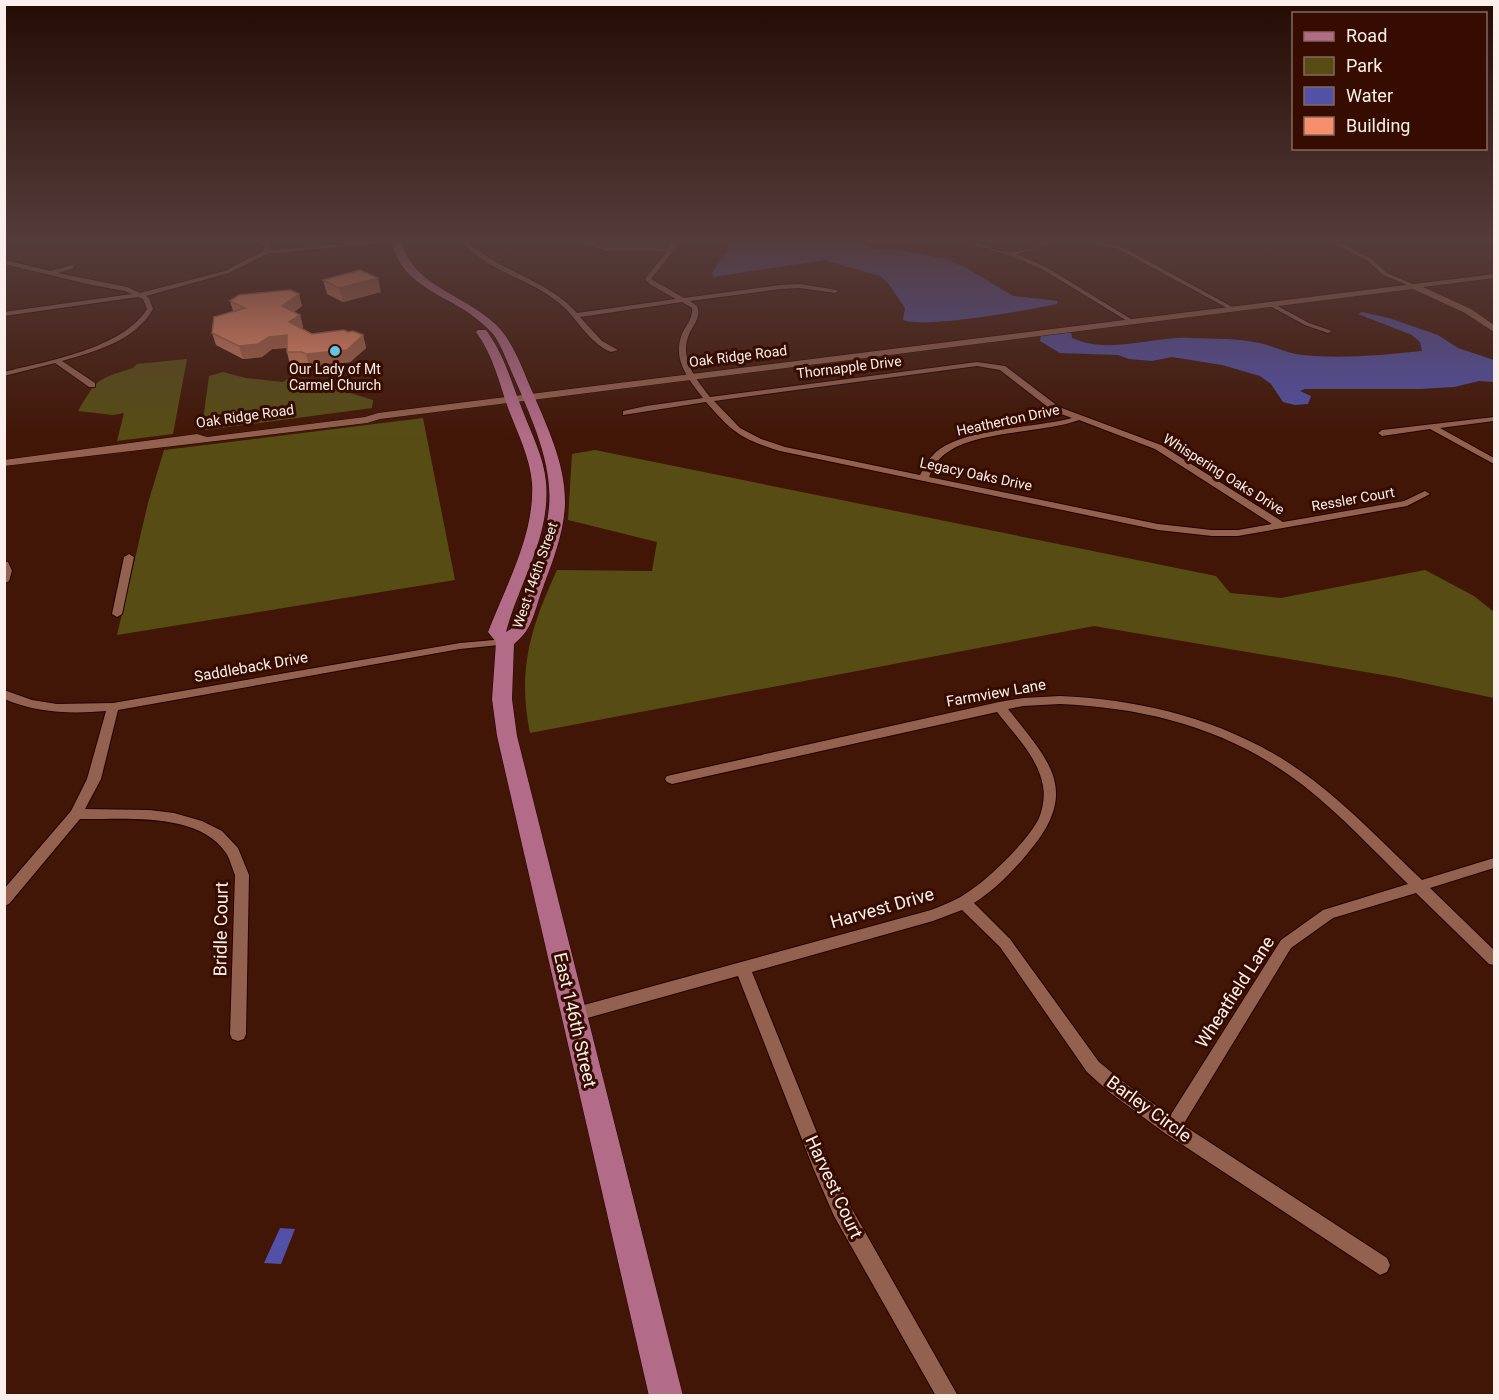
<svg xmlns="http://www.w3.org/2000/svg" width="1499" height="1400" font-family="Roboto,sans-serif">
<rect width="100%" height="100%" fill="#411606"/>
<g fill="#574d14">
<path d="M187,359L173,434L117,441L124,413L113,415L78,411C97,378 98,379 133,368L137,364Z"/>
<path d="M223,372L246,378L283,382L287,379H299L298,382L344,380V384L333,385L334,388L373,400L372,408L206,430L202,428L209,376Z"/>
<path d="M423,418L455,580L117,635L148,503L164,450Z"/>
<path d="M595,450L1216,576L1230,593L1281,598L1425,570L1474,596L1494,612V698L1395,677L1094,626L530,733C517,669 531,627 557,570L652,571L657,542L568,520L572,454Z"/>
</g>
<g fill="#5151a7">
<path d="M727,241H853L877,250H900L945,259L965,267L1013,296L1058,301L1057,304C1028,310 926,329 903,320L905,308L888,283L880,276L824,260L713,277L712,273L727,251Z"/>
<path d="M1362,312L1389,318L1438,335L1458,348L1494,360V382L1479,381L1454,387L1420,389H1305L1300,391L1311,396L1308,404L1295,405L1283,402L1271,384L1260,376L1222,365L1172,357L1152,361L1129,359L1118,355L1060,353L1040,341L1041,336L1071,332L1072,338C1108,355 1153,336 1191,338C1213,339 1237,338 1259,343C1274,346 1288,354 1303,355C1342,359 1384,355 1422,351L1420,342L1412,335L1358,314Z"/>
<path d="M280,1228L295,1229L281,1264L264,1263Z"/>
</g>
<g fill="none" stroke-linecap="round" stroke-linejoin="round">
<g stroke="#260000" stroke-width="2">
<g id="minor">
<path d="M257,241H264L270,245V250L378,241H399L267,254L229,273L146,296L149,298L153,309C135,341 96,351 62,361L95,383V387H89L55,363L4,376V372C47,361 122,349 147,309L143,299L138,297L4,316V312L132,294L125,291L92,285L4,264V260L51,271L72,265L74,268L58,273L127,287L140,293L225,271L263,251L265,247Z"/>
<path d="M461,241H467C499,272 547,279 577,313L676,299L651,285L645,279L667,251H606L578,241H586L606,247H669L671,241H677L675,249L651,279L684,298L780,285L800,284L837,290L838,291L835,293L800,288L780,289L690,301L697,306C701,316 695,323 690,332C678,357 695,378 710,397L977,362L1005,366L1059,407L1161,445L1283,522L1404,501L1425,491L1430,494L1407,506L1238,536H1212L1158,530L780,451C741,439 733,433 706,402L623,415V411L646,406L703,398C688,379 672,359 682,334C686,325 693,319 692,308L682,302L580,317L602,341L618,350L611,352C587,342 577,317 558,302C528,278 487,271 461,241ZM977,366L1000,370L1053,411L1072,418C1036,428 963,428 936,452C929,458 925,467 920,475L785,447L761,439L740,428L714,401ZM1079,420L1155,449L1272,524L1238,530H1212L1158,524L929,477C933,468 937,460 945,454C975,430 1041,434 1079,420Z"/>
<path d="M961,241C978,240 996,253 1011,252C1029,251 1044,241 1062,241L1016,254L1046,267L1134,321L1129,322L1042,269L1008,255Z"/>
<path d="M1089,241H1098L1124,248L1236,309L1231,310L1120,250Z"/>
<path d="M1329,241H1336L1372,259L1387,273L1417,286L1412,287L1383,275L1368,261Z"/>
<path d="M1268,303H1272L1309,323L1332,331L1328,333L1305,325L1268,305Z"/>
<path d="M1494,417V421L1440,428L1494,458V464L1430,429L1382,436L1378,433L1382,430Z"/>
<path d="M129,554L134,557L122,614L117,617L112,614L124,557Z"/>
<path d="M4,561L8,562L12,571L9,581L4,584Z"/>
<path d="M505,639L509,640L511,642L509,644L460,649L118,710L101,779L85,809L149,810L174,813L202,821L222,831L238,848L249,875L246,1034L244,1039L238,1041L232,1039L230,1034L235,875C232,868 230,859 226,853C197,811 124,820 80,819L9,904L4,906V889L71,811L87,779L106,711C71,714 37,713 4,699V690L32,700L57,704L113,703L460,643Z"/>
<path d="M1060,696C1151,700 1240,724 1313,780C1352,810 1386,846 1422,880L1494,858V868L1430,888L1494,950V965L1489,964L1416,893L1333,918L1291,948L1183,1125L1387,1258L1390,1265L1387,1272L1380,1275L1166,1134L1109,1092L1087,1072L1000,947L962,910L933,921L752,972L830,1165L848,1202L958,1396H936L834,1216L814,1170L738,976L573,1022L567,1020L565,1015L567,1010L573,1008L931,910C943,905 955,901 965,894C987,881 1028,841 1039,818C1043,808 1045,796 1043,786C1038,757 1014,734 997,712L672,784L667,782L665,779L667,776L999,702L1023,698ZM1060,704C1150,708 1232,730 1304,786C1341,815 1374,851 1408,884L1323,910L1281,940L1170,1116L1121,1080L1099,1062L1010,939L974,903C995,890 1013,871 1028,853C1081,791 1050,762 1008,709L1023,706Z"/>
</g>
</g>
<g stroke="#260000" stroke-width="1">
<path id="tertiary" d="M1494,274V278L1423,287L1471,309L1494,325V332L1465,313L1413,289L380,419L367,423L4,466V460L197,434L207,437L365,417L378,413Z"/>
</g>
<g stroke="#260000" stroke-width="1">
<path id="primary" d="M392,241H402C412,289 471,295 501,330C515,347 523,370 532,391C547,426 566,465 565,504C564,535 551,565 541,593C534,613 532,630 514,644L512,699L517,736L683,1396H649L497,736L492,699L496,642L488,632C506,585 535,534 532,483C530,457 517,432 508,408C499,382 493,355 476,332L478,330H486C504,354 511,381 522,409C531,433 544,457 546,482C551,536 519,583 506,632L511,629C525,589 545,549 549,507C553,462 530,415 513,375C507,362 502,346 493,334C486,326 477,319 469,313C439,293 399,282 392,241Z"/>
</g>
<use href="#minor" fill="#93614f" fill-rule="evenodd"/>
<use href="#tertiary" fill="#93614f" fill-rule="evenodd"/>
<use href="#primary" fill="#b26c87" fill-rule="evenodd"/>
</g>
<g fill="#d47c5d">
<path d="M323,280L381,292L343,302L327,294Z"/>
<path d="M230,301L302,306L294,312L300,315L303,327L301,328L312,334L348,332L363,335L366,348L350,362L309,367L305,364L290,365L287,352V348L272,349L262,357L243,359L216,345L212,333L233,311Z"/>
</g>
<g fill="#ac654c">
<path d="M378,278L381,292L343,302L339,288Z"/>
<path d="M299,294L302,306L286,318L282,306Z"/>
<path d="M300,315L303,327L292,335L289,322Z"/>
<path d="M287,335L291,347L272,349L262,357L243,359L239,346L269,337Z"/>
<path d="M363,335L366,348L350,362L309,367L306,354Z"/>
</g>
<g fill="#f6906c" stroke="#ac654c" stroke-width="1.5">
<path d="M360,270L378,278L339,288L323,280Z"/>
<path d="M290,290L299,294L282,306L300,315L289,322L312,334L344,330L348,332L353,331L363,335L347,350L306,354L302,352H287V335L269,337L258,344L239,346L212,333L214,317L245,308L230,301L239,295Z"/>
</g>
<linearGradient id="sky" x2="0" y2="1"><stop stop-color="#240c03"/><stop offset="0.55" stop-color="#543c3b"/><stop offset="1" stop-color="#543c3b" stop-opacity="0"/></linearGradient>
<rect width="1499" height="437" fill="url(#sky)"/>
<circle fill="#5cc7e7" stroke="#360c00" stroke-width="2" cx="335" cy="351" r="6"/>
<g text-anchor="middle" stroke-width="6" stroke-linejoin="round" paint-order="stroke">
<g font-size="14" fill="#fbefeb" stroke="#360c00">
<text transform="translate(738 356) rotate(-7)" y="5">Oak Ridge Road</text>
<text transform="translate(849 367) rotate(-7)" y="5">Thornapple Drive</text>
<text transform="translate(245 416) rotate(-8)" y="5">Oak Ridge Road</text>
<text transform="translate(1008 420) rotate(-12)" y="5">Heatherton Drive</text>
<text transform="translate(976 474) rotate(12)" y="5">Legacy Oaks Drive</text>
<text transform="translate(1224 474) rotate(32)" y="5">Whispering Oaks Drive</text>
<text transform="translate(1353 499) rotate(-10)" y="5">Ressler Court</text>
<text transform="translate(535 575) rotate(-71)" y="5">West 146th Street</text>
</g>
<g font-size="14" fill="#fbefeb" stroke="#360c00">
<text x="335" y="374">Our Lady of Mt<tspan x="335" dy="16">Carmel Church</tspan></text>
</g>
<g font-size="15" fill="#fbefeb" stroke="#360c00">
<text transform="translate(251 667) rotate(-10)" y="5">Saddleback Drive</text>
<text transform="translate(996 693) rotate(-10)" y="5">Farmview Lane</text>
</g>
<g font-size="18" fill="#fbefeb" stroke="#360c00">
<text transform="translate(882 908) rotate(-16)" y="6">Harvest Drive</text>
<text transform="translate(221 929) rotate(-89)" y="6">Bridle Court</text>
<text transform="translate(1235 992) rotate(-57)" y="6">Wheatfield Lane</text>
<text transform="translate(575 1020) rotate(77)" y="6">East 146th Street</text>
<text transform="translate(1149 1109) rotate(36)" y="6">Barley Circle</text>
<text transform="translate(834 1187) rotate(65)" y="6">Harvest Court</text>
</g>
</g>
<rect width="1499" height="1400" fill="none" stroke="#fbefeb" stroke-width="12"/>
<rect x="1292" y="12" width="195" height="138" fill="#360c00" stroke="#85675e" stroke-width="1.5"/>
<rect x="1304" y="32" width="30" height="9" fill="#b26c87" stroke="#85675e" stroke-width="1.5"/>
<text x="1346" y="42" font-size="18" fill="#fbefeb">Road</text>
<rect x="1304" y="57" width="30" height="18" fill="#574d14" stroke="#85675e" stroke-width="1.5"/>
<text x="1346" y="72" font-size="18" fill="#fbefeb">Park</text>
<rect x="1304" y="87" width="30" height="18" fill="#5151a7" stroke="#85675e" stroke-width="1.5"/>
<text x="1346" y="102" font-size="18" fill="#fbefeb">Water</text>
<rect x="1304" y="117" width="30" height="18" fill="#f6906c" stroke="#85675e" stroke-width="1.5"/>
<text x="1346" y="132" font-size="18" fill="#fbefeb">Building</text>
</svg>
